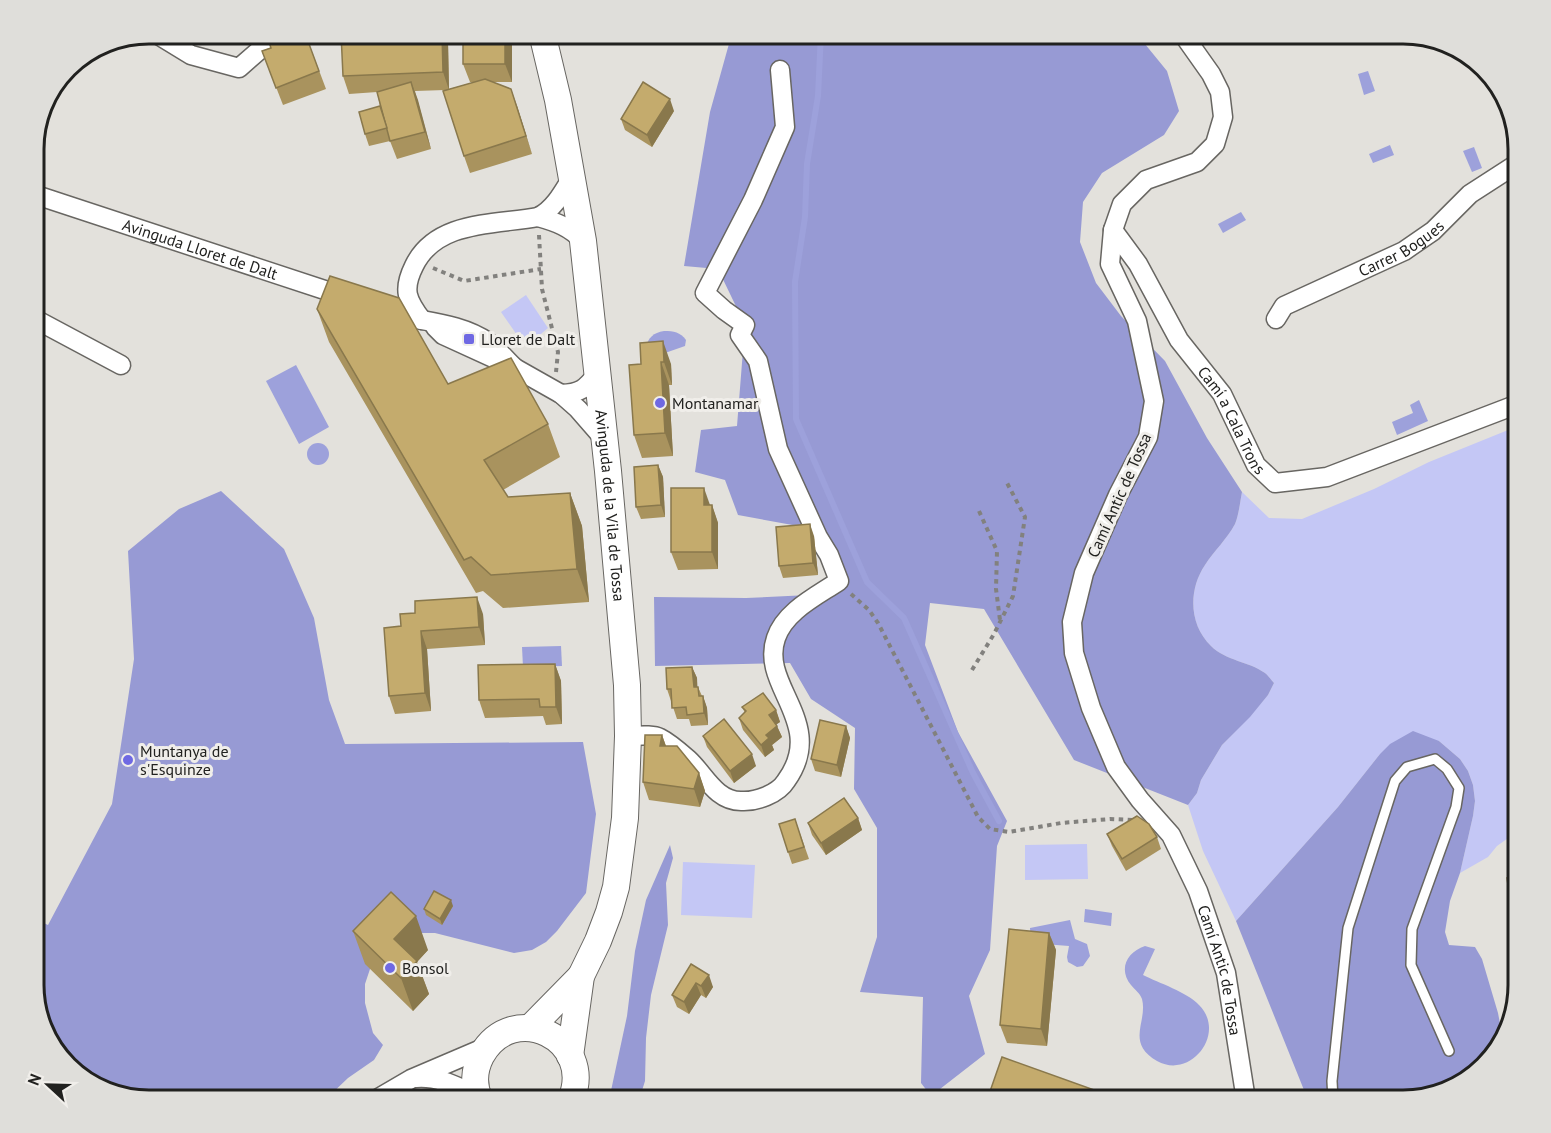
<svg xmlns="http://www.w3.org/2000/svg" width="1551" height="1133" font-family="'PT Sans',sans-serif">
<rect width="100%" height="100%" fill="#e3e1dc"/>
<g fill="#c4c7f5">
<path d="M526,295L548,328L535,339L517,335L501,312Z"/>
<path d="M1518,426V831L1497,846L1488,857L1460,873L1473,816L1475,801L1473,785L1468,771L1460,759L1439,741L1380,754L1338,807L1236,921L1203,851L1188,805L1197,793L1201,780L1222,745L1250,716L1268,695L1274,683C1271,680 1268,675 1265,673C1248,661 1226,661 1211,646C1189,625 1188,590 1205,565C1214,551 1227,539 1235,524C1239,514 1240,502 1242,492L1269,518L1302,519L1374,489L1429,462Z"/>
<path d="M1087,844L1088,879L1025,880V845Z"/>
<path d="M683,862L755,865L752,918L681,915Z"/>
</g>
<g fill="#979ad4">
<path d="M732,33H1136L1167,71L1179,111L1164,135L1102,173L1083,202L1080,242L1096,283L1121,316L1165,361L1207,438L1242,492C1240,502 1239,514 1235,524C1227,539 1214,551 1205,565C1188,590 1189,625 1211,646C1226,661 1248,661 1265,673C1268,675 1271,680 1274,683L1268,695L1250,717L1222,745L1201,780L1197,793L1188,805L1074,760L984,609L930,603L925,645L958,732L1007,821L997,846L990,950L969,996L985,1054L931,1096L921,1083L923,997L860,992L877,937V828L854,789L855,728L811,699L790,663L655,666L654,597L746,598L809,595L828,579L825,536L809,528L738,515L725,480L695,472L701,430L737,426L745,325L718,269L684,266L710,112Z"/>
<path d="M221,491L284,549L314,618L329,700L345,744L583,742L596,814L586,893L557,931L546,942L532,950L514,953L435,933H420L371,966L365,984V1003L373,1033L383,1045L374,1060L348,1078L325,1100H148L78,1076L45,1036L33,992V918L48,925L112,804L134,659L128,551L179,509Z"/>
<path d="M1413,731L1439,741L1460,759L1468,771L1473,785L1475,801L1473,816L1460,873L1450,901L1445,932L1449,945L1475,947L1482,959L1498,1013L1502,1034L1494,1055L1454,1088L1403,1100H1308L1236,921L1338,807L1380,754L1390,744Z"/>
<path d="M670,845L673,858L666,883L668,925L651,995L646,1038L645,1081L639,1100H609L627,1016L635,951L646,900Z"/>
</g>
<g fill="#9da1db">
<path d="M1368,71L1375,91L1364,95L1358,74Z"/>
<path d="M1390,145L1394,155L1373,163L1369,154Z"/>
<path d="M1474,147L1482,168L1472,172L1463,151Z"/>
<path d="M1241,212L1246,220L1223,233L1218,224Z"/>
<path d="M664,331C674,331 680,332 686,340L685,346L665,353L645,348C649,337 653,333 664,331Z"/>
<path d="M296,365L329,427L299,444L266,381Z"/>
<path d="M1419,400L1428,421L1397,435L1392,422L1413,413L1410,405Z"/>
<circle cx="318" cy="454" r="11"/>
<path d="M561,646L562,666L523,667L522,647Z"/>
<path d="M1085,909L1112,913L1111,926L1084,922Z"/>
<path d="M1070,920L1075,939L1087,944L1090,956L1083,966L1077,967L1068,962L1067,957L1069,946L1031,943L1030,928Z"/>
<path d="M1145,946L1155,949L1143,975C1159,983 1187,992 1199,1005C1227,1033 1191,1080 1157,1061C1125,1042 1148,1022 1142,999C1140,993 1135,990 1131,985C1118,969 1127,952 1145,946Z"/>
</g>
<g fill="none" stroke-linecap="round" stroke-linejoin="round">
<path stroke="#9da1db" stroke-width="6" d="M821,33L818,96L807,164L805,217L795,282L796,419L867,582L904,618L973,773L999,821"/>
<g stroke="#686662" stroke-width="12">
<path id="lane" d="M1333,1100L1332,1081L1348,928L1395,781L1407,767L1435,759L1447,769L1459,788L1456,807L1412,929L1411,965L1449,1051"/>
</g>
<g stroke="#686662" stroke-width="21">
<g id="street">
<path d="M155,33L191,55L239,68L279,33"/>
<path d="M333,33L364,39"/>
<path id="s1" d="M1182,33L1211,74L1220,92L1223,117L1215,144L1197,162L1146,180L1122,204L1113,230L1110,264L1137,321L1154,401L1148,437L1118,495L1084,573L1072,622L1074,653L1091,708L1116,767L1140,800L1171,835L1198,891L1226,973L1246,1100"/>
<path id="s2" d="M33,194L346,297"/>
<path d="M538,217C556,222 570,227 583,241"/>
<path id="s3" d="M1113,230L1138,264L1179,340L1222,394L1256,465L1275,483L1327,477L1518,404"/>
<path d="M389,313C421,322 459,322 488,342C498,349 506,360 515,368"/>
<path d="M33,318L121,365"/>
<path id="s4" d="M1276,319L1284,306L1404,251L1433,231L1470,194L1518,163"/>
<path d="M422,320C407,300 402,290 414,266C436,220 495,225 538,217C554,209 563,192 572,177"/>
<path d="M435,327L443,335L515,368L561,394L578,409L605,440"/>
<path d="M561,394C581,393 585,389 598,373"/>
<path d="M628,736C637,736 652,734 660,738C670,743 681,753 689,760C705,775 716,801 741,801C756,802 778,794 786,781C828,723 759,686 776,638C785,611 817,596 839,581L829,555L818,537L778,449L758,361L740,335L745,325L724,310L705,293L753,200L785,127L780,70"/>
<path d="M416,1078C439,1076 458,1087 478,1096"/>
<path d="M375,1100L411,1079L486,1047"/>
</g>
</g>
<g stroke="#686662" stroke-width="28">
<g id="secondary">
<path id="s5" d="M542,33L558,100L583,241L608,471L627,685L628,736L625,818L616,887L609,912L598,941L581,976L570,1056"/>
<path d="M530,1028L581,976"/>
<path d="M480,1100C473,1086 474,1070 481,1056C513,998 596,1039 571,1100"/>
</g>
</g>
<g stroke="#82817e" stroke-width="4" stroke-dasharray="4.5 4.5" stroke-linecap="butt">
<path d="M539,235L542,289L558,352L556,372"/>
<path d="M433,268L464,281L541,269"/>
<path d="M979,511L997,551L996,589L1000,620"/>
<path d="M851,594L869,610L878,623L978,817L990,829L1009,832L1061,823L1110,819L1135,820"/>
<path d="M972,670L994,634L1013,596L1025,517L1006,481"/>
</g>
<use href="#lane" stroke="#fff" stroke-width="9"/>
<use href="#street" stroke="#fff" stroke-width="18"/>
<use href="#secondary" stroke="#fff" stroke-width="26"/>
</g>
<g fill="#a9935e">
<path d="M305,33L326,89L283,105L262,51Z"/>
<path d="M512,33V82H492L517,106L532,154L470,173L464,156L445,90L415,91L431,149L397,159L390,141L369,146L365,134L380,106L377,92L349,94L343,76L448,42L449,89L475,82H470L463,64Z"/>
<path d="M674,111L652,147L625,130L621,119Z"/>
<path d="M317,309L448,384L548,424L560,457L503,490L508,497L570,493L582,526L589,602L503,608L483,591L476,593L329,342Z"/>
<path d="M640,343L671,364L672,385H669L673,456L642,458L634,435L641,364Z"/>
<path d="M658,465L663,477L665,517L641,519L636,507Z"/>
<path d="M710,505H712L718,523V569L678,570L671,552Z"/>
<path d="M814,536L818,575L783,578L779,566Z"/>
<path d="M483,614L485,645L427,649L431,711L395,714L389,696L401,626Z"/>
<path d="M555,664L561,681L562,724L546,725L543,716L485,718L479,700Z"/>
<path d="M692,667L697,678V687H698L702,696H703L707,708L708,725L691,726L689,719H677L667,689Z"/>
<path d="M742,707L776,710L780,722L776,724L782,737L772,745L774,750L765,757L743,730L739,718L745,713Z"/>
<path d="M846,726L850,738L841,777L815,771L811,759Z"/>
<path d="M662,735L666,746L699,773L705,791L700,807L649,800L643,782Z"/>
<path d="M703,736L756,766L734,783L707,747Z"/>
<path d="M858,818L862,830L826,855L812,835L808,823Z"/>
<path d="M795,819L809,859L792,864L788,852Z"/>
<path d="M1107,834L1157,837L1161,849L1126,871L1112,846Z"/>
<path d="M453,906L442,925L426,915L424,909Z"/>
<path d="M353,931L428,950L417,962L429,994L413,1011L365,964Z"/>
<path d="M1049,933L1056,950L1047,1046L1007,1043L1000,1025Z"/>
<path d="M691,964L713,987L706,998L701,995L689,1014L677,1007L672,995Z"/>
</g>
<g fill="#89784c">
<path d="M442,33H444L448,42L449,90L443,72Z"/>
<path d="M505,33H512V82L505,64Z"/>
<path d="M411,82L418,100L431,149L425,132Z"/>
<path d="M511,89L517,106L532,154L526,136Z"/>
<path d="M670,99L674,111L652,147L647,135Z"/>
<path d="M663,341L671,364L672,385L664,362Z"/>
<path d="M661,362L669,385L673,456L665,433Z"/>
<path d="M658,465L663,477L665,517L661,505Z"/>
<path d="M704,488L710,505H704Z"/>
<path d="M570,493L582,526L589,602L577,569Z"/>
<path d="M712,505L718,523V569L712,552Z"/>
<path d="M810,524L814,536L818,575L813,563Z"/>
<path d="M477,597L483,614L485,645L479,627Z"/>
<path d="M421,631L427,649L431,711L425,693Z"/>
<path d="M555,664L561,681L562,724L556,707Z"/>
<path d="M692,667L697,678L698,699L694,687Z"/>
<path d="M703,696L707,708L708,725L704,713Z"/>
<path d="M776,710L780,722L773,727L769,715Z"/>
<path d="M777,726L782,737L772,745L774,750L765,757L761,745L766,735Z"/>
<path d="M846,726L850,738L841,777L837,765Z"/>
<path d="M662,735L668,752L660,746Z"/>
<path d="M752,754L756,766L734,783L730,771Z"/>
<path d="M699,773L705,791L700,807L694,789Z"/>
<path d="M858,818L862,830L826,855L821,843Z"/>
<path d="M451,900L453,906L442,925L440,919Z"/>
<path d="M416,916L428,950L417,962L429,994L413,1011L401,978L394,939Z"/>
<path d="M1049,933L1056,950L1047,1046L1041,1029Z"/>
<path d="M709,975L713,987L706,998L701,986Z"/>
<path d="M696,983L701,995L689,1014L684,1002Z"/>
</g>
<g fill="#c4ab6d" stroke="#89784c" stroke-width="1.5">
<path d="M266,33H305L319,71L276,88L262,51L271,48Z"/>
<path d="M341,33H442L443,72L343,76Z"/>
<rect x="463" y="33" width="42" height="31"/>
<path d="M485,79L511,89L526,136L464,156L443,91Z"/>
<path d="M411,82L425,132L390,141L377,92Z"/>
<path d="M643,82L670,99L647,135L621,119Z"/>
<path d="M380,106L387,128L365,134L359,112Z"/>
<path d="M330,276L399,298L448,384L511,358L548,424L484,460L508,497L570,493L577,569L491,575L471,557L464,560L317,309Z"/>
<path d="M663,341L664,362H661L665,433L634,435L629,365L641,364L640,343Z"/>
<path d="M658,465L661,505L636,507L634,467Z"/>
<path d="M671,488H704V505H712V552H671Z"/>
<path d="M810,524L813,563L779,566L776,527Z"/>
<path d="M477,597L479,627L421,631L425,693L389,696L384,628L401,626L400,614L415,613V601Z"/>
<path d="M555,664L556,707H540L539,699L479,700L478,665Z"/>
<path d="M692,667L694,687H698L699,696H703L704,713L687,715L686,707L672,708L671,689H667L666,668Z"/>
<path d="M763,693L776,710L769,715L777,726L766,735L769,738L761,745L739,718L746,711L742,707Z"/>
<path d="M724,719L752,754L730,771L703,736Z"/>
<path d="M820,720L846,726L837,765L811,759Z"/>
<path d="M645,735H662L660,746H677L699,773L694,789L643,782Z"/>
<path d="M844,798L858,818L821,843L808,823Z"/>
<path d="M1137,816L1149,824L1157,837L1122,859L1107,834Z"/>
<path d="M795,819L804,847L788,852L779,824Z"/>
<path d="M1518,877V954L1507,878Z"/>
<path d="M434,891L451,900L440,919L424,909Z"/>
<path d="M391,892L416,916L394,939L417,961L401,978L353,931Z"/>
<path d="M1009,929L1049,933L1041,1029L1000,1025Z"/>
<path d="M691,964L709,975L701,986L696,983L684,1002L672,995Z"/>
<path d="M1002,1057L1122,1100H987Z"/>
</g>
<g fill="#6f69e3" stroke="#f0eeea" stroke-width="2">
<rect x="463" y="333" width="12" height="12" rx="3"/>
<circle cx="660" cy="403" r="6"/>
<circle cx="128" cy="760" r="6"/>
<circle cx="390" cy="968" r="6"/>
</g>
<g text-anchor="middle" stroke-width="6" stroke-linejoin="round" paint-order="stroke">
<g font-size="16" fill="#21211f" stroke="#f0eeea">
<text dy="6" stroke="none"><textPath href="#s4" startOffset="146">Carrer Bogues</textPath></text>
<text dy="6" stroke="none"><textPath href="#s2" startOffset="176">Avinguda Lloret de Dalt</textPath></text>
<text dy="6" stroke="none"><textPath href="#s3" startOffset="225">Camí a Cala Trons</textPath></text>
<text transform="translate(1119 495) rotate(-66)" y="6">Camí Antic de Tossa</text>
<text dy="6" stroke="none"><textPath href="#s5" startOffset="478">Avinguda de la Vila de Tossa</textPath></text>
<text dy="6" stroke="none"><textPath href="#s1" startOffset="1066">Camí Antic de Tossa</textPath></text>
</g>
<g font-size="16" fill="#21211f" stroke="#f0eeea" text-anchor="start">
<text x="481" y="345">Lloret de Dalt</text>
<text x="672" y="409">Montanamar</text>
<text x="140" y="757">Muntanya de<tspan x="140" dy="18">s'Esquinze</tspan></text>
<text x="402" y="974">Bonsol</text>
</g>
</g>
<path d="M0 0H1551V1133H0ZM149 44H1403A105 105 0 0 1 1508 149V985A105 105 0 0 1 1403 1090H149A105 105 0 0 1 44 985V149A105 105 0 0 1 149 44Z" fill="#dfdeda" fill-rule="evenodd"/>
<path fill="none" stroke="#21211f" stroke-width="3" d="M149 44H1403A105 105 0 0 1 1508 149V985A105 105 0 0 1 1403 1090H149A105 105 0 0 1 44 985V149A105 105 0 0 1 149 44Z"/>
<g transform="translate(48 1085) rotate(292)" stroke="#f0eeea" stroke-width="4.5" paint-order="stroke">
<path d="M0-4.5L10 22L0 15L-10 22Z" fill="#21211f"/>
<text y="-9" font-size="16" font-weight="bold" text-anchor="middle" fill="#21211f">N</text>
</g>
</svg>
